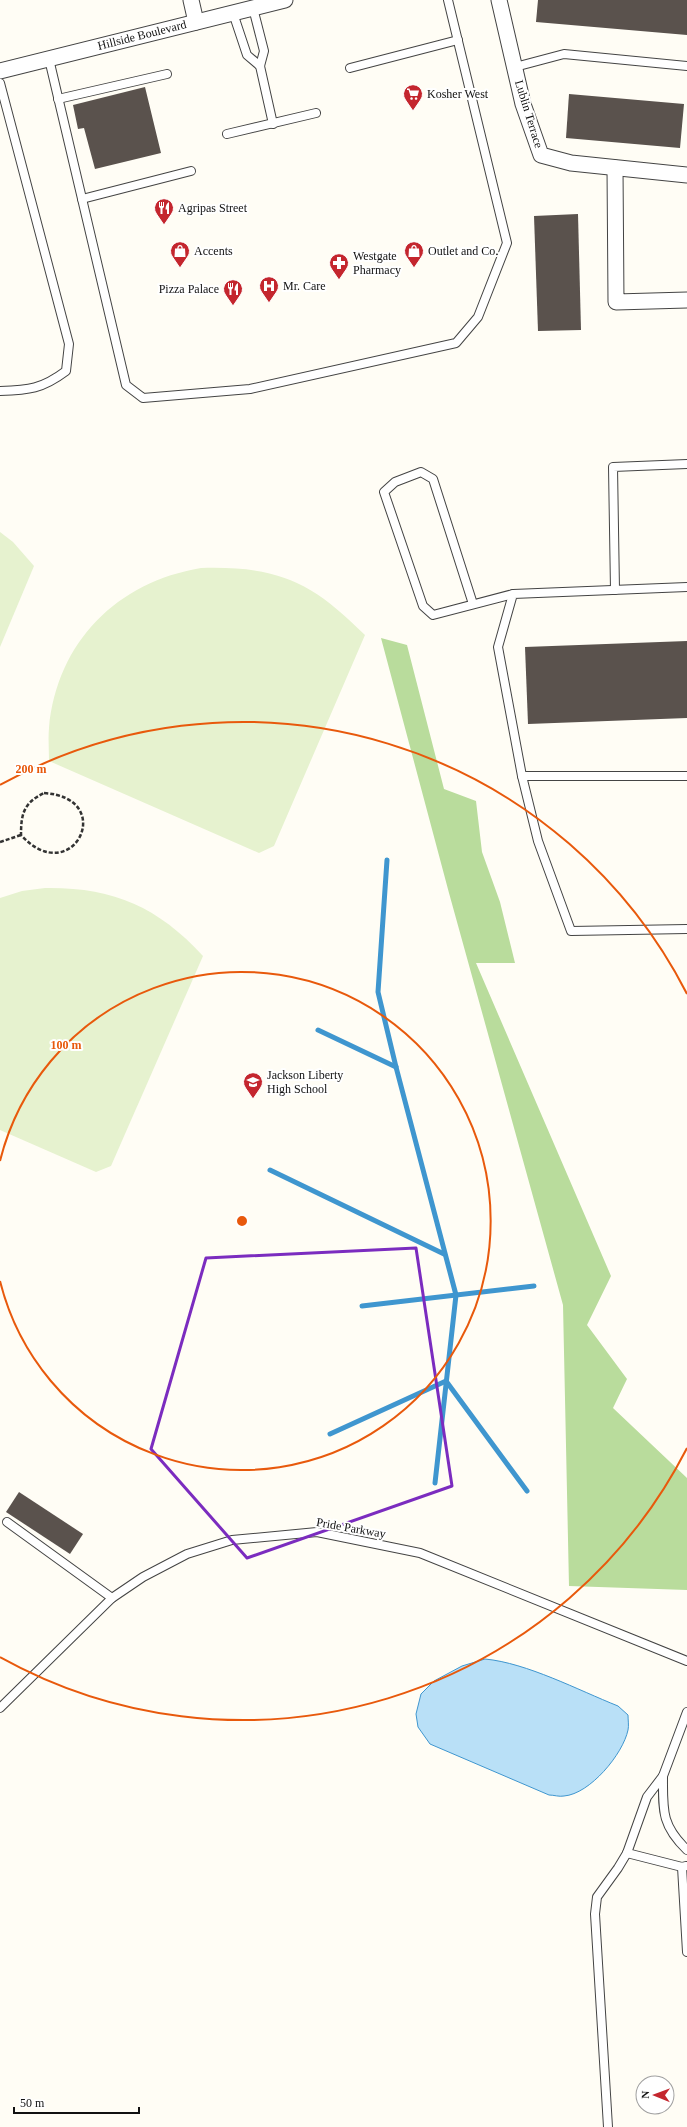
<svg xmlns="http://www.w3.org/2000/svg" width="687" height="2127" font-family="'Times New Roman',serif">
<rect width="100%" height="100%" fill="#fffdf5"/>
<path fill="#b9dc9c" d="M381,638L407,645L444,789L476,801L482,852L500,902L515,963H476L611,1276L587,1325L627,1379L613,1408L687,1478V1590L569,1586L563,1305L449,893Z"/>
<g fill="#e6f2cf">
<path d="M0,532L13,542L34,566L0,647Z"/>
<path d="M201,568C278,566 311,581 365,635L274,846L259,853L49,761C49,750 48,739 49,728C57,642 117,582 201,568Z"/>
<path d="M45,888C112,887 157,906 203,956L111,1166L96,1172L0,1130V898L22,891Z"/>
</g>
<path fill="#b9e0f7" stroke="#3f96cf" d="M485,1659C527,1663 578,1690 618,1706L628,1715C628,1720 629,1726 628,1730C623,1754 590,1794 564,1796C559,1797 554,1795 549,1795L430,1744L418,1727L416,1714L421,1694L434,1681L462,1666Z"/>
<g fill="none" stroke-linecap="round" stroke-linejoin="round">
<g stroke="#3f96cf" stroke-width="5">
<path d="M387,860L378,992L396,1067L456,1295L435,1483"/>
<path d="M318,1030L396,1067"/>
<path d="M270,1170L444,1254"/>
<path d="M362,1306L534,1286"/>
<path d="M330,1434L446,1381L527,1491"/>
</g>
</g>
<g fill="#5a524d">
<path d="M538,0H687V35L536,22Z"/>
<path d="M145,87L161,153L95,169L84,128L78,129L73,105Z"/>
<path d="M569,94L684,104L680,148L566,138Z"/>
<path d="M578,214L581,330L538,331L534,216Z"/>
<path d="M687,641V718L528,724L525,647Z"/>
<path d="M19,1492L83,1534L70,1554L6,1512Z"/>
</g>
<g fill="none" stroke-linecap="round" stroke-linejoin="round">
<g stroke="#444" stroke-width="10">
<g id="lane">
<path d="M253,8L264,51L260,66L273,124"/>
<path d="M233,13L247,55L260,66"/>
<path d="M49,59L126,385L143,398L250,389L456,343L478,317L507,243L448,0"/>
<path d="M515,67L564,54L687,66"/>
<path d="M350,68L458,40"/>
<path d="M0,83L69,344L66,371C42,389 29,390 0,391"/>
<path d="M58,99L167,74"/>
<path d="M227,134L316,113"/>
<path d="M82,199L191,171"/>
<path d="M687,587L513,594L498,647L522,776H687"/>
<path d="M615,590L613,467L687,464"/>
<path d="M473,604L433,479L421,472L395,482L384,492L423,606L433,615L513,594"/>
<path d="M522,776L538,841L571,931L687,929"/>
<path d="M7,1522L112,1598"/>
<path d="M0,1708L112,1598L143,1577L187,1554L232,1540L317,1532L420,1553L687,1661"/>
<path d="M663,1776C663,1810 661,1825 687,1850"/>
<path d="M627,1853L682,1867L686,1866"/>
<path d="M682,1867L687,1952"/>
<path d="M608,2127L595,1914L597,1897L618,1868L627,1853L647,1797L663,1776L687,1712"/>
</g>
</g>
<g stroke="#444" stroke-width="17">
<g id="street">
<path d="M191,0L196,22"/>
<path d="M499,0L523,104L541,155L571,163L687,175"/>
<path d="M0,71L285,0"/>
<path d="M615,168L616,302L687,300"/>
</g>
</g>
<g stroke="#333" stroke-width="2.5" stroke-dasharray="4 2" stroke-linecap="butt">
<path d="M44,793C119,798 72,891 21,835C21,813 24,803 44,793Z"/>
<path d="M0,842L21,835"/>
</g>
<use href="#lane" stroke="#fff" stroke-width="8"/>
<use href="#street" stroke="#fff" stroke-width="15"/>
</g>
<path fill="none" stroke="#7b2cbf" stroke-width="3" stroke-linejoin="round" d="M416,1248L452,1486L247,1558L151,1449L206,1258Z"/>
<g fill="none" stroke="#e8590c" stroke-width="2">
<path d="M0 1161A249 249 0 1 1 0 1281"/>
<path d="M687 1448A499 499 0 0 1 0 1657M0 785A499 499 0 0 1 687 994"/>
</g>
<defs>
<g id="supermarket-pin" transform="scale(1)"><path d="M0 17L-7.5 6A9.5 9.5 0 1 1 7.5 6Z" fill="#c4262e" stroke="#fff"/><path d="M-6-5.5h2.5l.6 2H6L4.5 2H-2.5L-4.4-4H-6ZM-1.5 3.2a1.3 1.3 0 1 0 .1 0ZM3 3.2a1.3 1.3 0 1 0 .1 0Z" fill="#fff"/></g>
<g id="restaurant-pin" transform="scale(1)"><path d="M0 17L-7.5 6A9.5 9.5 0 1 1 7.5 6Z" fill="#c4262e" stroke="#fff"/><path d="M-5-6h1v4h1v-4h1v4h1v-4h1v5L-1.5 .5V6h-2V.5L-5-1ZM5-6V6H3V1.5H1.5Q1.5-4 5-6Z" fill="#fff"/></g>
<g id="shop-pin" transform="scale(1)"><path d="M0 17L-7.5 6A9.5 9.5 0 1 1 7.5 6Z" fill="#c4262e" stroke="#fff"/><path d="M-5-2.5h2.3a2.7 3.5 0 0 1 5.4 0H5L5.5 6h-11ZM-1.5-2.5h3a1.5 2.3 0 0 0-3 0Z" fill="#fff"/></g>
<g id="pharmacy-pin" transform="scale(1)"><path d="M0 17L-7.5 6A9.5 9.5 0 1 1 7.5 6Z" fill="#c4262e" stroke="#fff"/><path d="M-2-6h4v4h4v4h-4v4h-4v-4h-4v-4h4Z" fill="#fff"/></g>
<g id="hospital-pin" transform="scale(1)"><path d="M0 17L-7.5 6A9.5 9.5 0 1 1 7.5 6Z" fill="#c4262e" stroke="#fff"/><path d="M-5-5h3v3.5h4V-5h3V5h-3V1.5h-4V5h-3Z" fill="#fff"/></g>
<g id="school-pin" transform="scale(1)"><path d="M0 17L-7.5 6A9.5 9.5 0 1 1 7.5 6Z" fill="#c4262e" stroke="#fff"/><path d="M0-5L7-2L0 1L-7-2ZM-4 1L0 2.5L4 1V4Q0 6-4 4Z" fill="#fff"/></g>
</defs>
<g fill-rule="evenodd">
<use href="#supermarket-pin" x="413" y="94"/>
<use href="#restaurant-pin" x="164" y="208"/>
<use href="#shop-pin" x="180" y="251"/>
<use href="#shop-pin" x="414" y="251"/>
<use href="#pharmacy-pin" x="339" y="263"/>
<use href="#hospital-pin" x="269" y="286"/>
<use href="#restaurant-pin" x="233" y="289"/>
<use href="#school-pin" x="253" y="1082"/>
</g>
<g text-anchor="middle" stroke-width="4" stroke-linejoin="round" paint-order="stroke">
<g font-size="12" fill="#111" stroke="#fff">
<text transform="translate(142 35) rotate(-14)" y="4">Hillside Boulevard</text>
<text transform="translate(529 114) rotate(73)" y="4">Lublin Terrace</text>
<text transform="translate(351 1528) rotate(10)" y="4">Pride Parkway</text>
</g>
<g font-size="12" fill="#111" stroke="#fff" text-anchor="start">
<text x="427" y="98">Kosher West</text>
<text x="178" y="212">Agripas Street</text>
<text x="194" y="255">Accents</text>
<text x="428" y="255">Outlet and Co.</text>
<text x="353" y="260">Westgate<tspan x="353" dy="14">Pharmacy</tspan></text>
<text x="283" y="290">Mr. Care</text>
<text x="219" y="293" text-anchor="end">Pizza Palace</text>
<text x="267" y="1079">Jackson Liberty<tspan x="267" dy="14">High School</tspan></text>
</g>
</g>
<circle cx="242" cy="1221" r="6" fill="#e8590c" stroke="#fff" stroke-width="2"/>
<g font-size="12" text-anchor="middle" font-weight="bold" fill="#e8590c" stroke="#fff" stroke-width="4" stroke-linejoin="round" paint-order="stroke">
<text x="31" y="773">200 m</text>
<text x="66" y="1049">100 m</text>
</g>
<g transform="translate(655 2095) rotate(271)"><circle r="19" fill="#ffffff" stroke="#a0a0a0"/>
<path d="M0-3L7 15L0 10L-7 15Z" fill="#c4262e"/>
<text y="-6" font-size="11" font-weight="bold" text-anchor="middle" fill="#111111">N</text>
</g>
<path d="M14 2107v6h125v-6" fill="none" stroke="#111111" stroke-width="2"/>
<text x="20" y="2107" font-size="12" fill="#111111" stroke="#ffffff" stroke-width="3" paint-order="stroke">50 m</text>
</svg>
